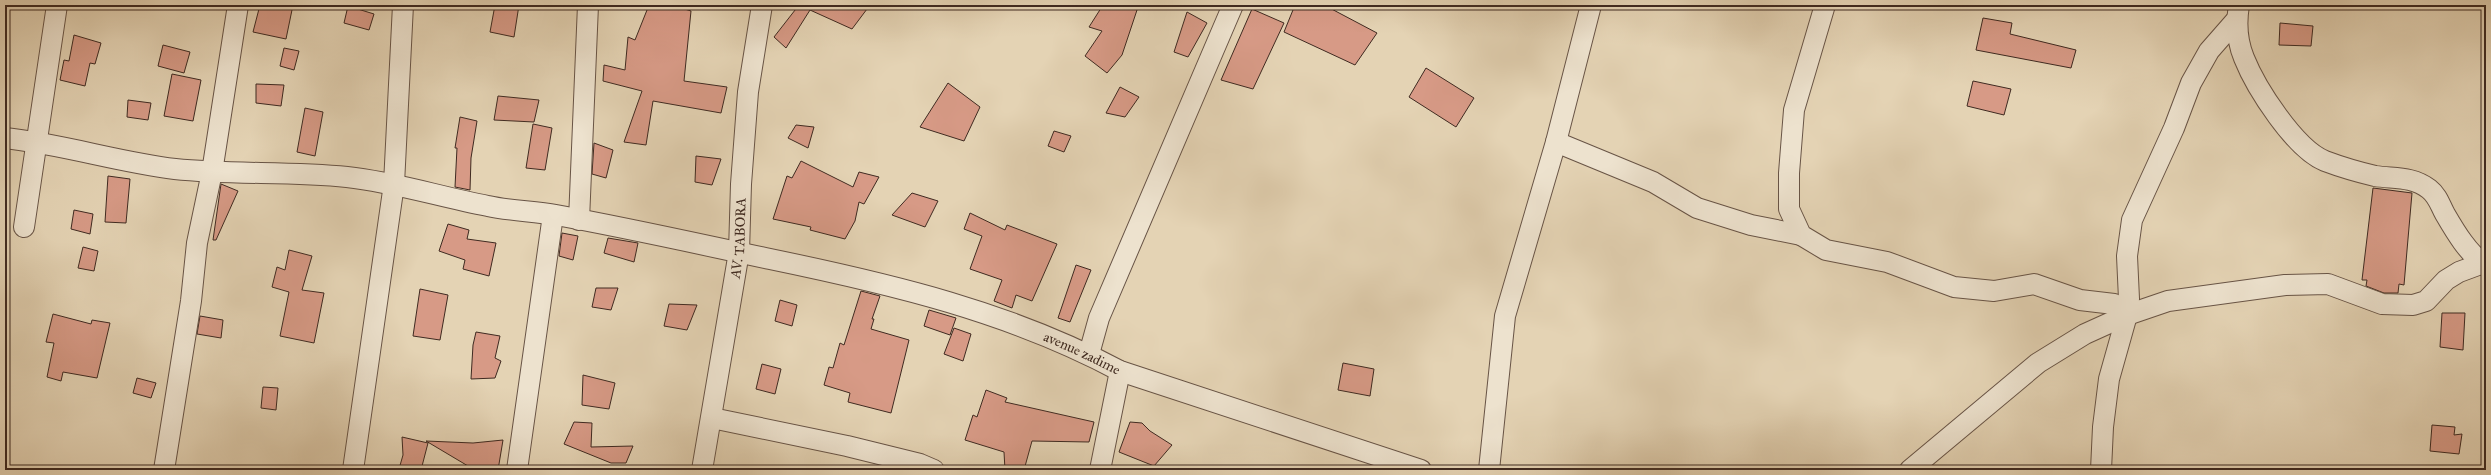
<svg xmlns="http://www.w3.org/2000/svg" width="2491" height="475" font-family="'IM FELL Great Primer',serif">
<rect width="100%" height="100%" fill="#e4d3b4"/>
<filter id="stains"><feTurbulence type="fractalNoise" baseFrequency=".005" numOctaves="4"/><feColorMatrix values="0 0 0 0 .2 0 0 0 0 .09 0 0 0 0 .02 0 0 0 .5 -.17"/></filter>
<radialGradient id="worn" r=".72"><stop offset=".6" stop-color="#630" stop-opacity="0"/><stop offset="1" stop-color="#630" stop-opacity=".3"/></radialGradient>
<g fill="#d79a86" stroke="#3f2a21">
<path d="M260,5H293L286,39L253,32Z"/>
<path d="M495,5H519L514,37L490,32Z"/>
<path d="M649,5H672L691,11L684,81L727,87L721,113L653,101L646,145L624,142L642,91L603,81L604,65L625,70L628,37L635,40Z"/>
<path d="M799,5H870L852,29L810,10L786,48L774,37Z"/>
<path d="M1103,5H1128L1137,10L1122,55L1107,73L1085,56L1102,31L1089,27Z"/>
<path d="M1295,5H1324L1377,33L1355,65L1284,32Z"/>
<path d="M348,6L374,14L369,30L344,23Z"/>
<path d="M1252,9L1284,23L1253,89L1221,80Z"/>
<path d="M1187,12L1207,23L1188,57L1174,52Z"/>
<path d="M1983,18L2012,23L2010,34L2076,50L2071,68L1976,50Z"/>
<path d="M2280,23L2313,26L2311,46L2279,45Z"/>
<path d="M74,35L101,43L95,64L90,63L85,86L60,80L64,60L69,61Z"/>
<path d="M163,45L190,52L184,73L158,66Z"/>
<path d="M284,48L299,51L294,70L280,66Z"/>
<path d="M1426,68L1474,98L1456,127L1409,97Z"/>
<path d="M172,74L201,80L193,121L164,116Z"/>
<path d="M1973,81L2011,89L2004,115L1967,106Z"/>
<path d="M948,83L980,107L964,141L920,127Z"/>
<path d="M256,84L284,85L281,106L256,103Z"/>
<path d="M1120,87L1139,97L1125,117L1106,113Z"/>
<path d="M498,96L539,100L534,122L494,120Z"/>
<path d="M128,100L151,103L148,120L127,117Z"/>
<path d="M305,108L323,112L315,156L297,152Z"/>
<path d="M460,117L477,121L471,158L470,190L455,187L457,148H455Z"/>
<path d="M533,124L552,128L545,170L526,168Z"/>
<path d="M796,125L814,127L808,148L788,138Z"/>
<path d="M1054,131L1071,136L1064,152L1048,146Z"/>
<path d="M594,143L613,150L606,178L592,174Z"/>
<path d="M696,156L721,159L712,185L695,182Z"/>
<path d="M801,161L853,187L859,172L879,177L864,204L859,202L855,221L845,239L810,230L811,227L773,219L787,176L792,178Z"/>
<path d="M108,176L130,179L126,223L105,222Z"/>
<path d="M221,184L238,191L216,240H213Z"/>
<path d="M2373,188L2412,193L2404,285L2399,284L2398,293H2384L2366,286L2367,280H2362Z"/>
<path d="M912,193L938,201L925,227L892,215Z"/>
<path d="M74,210L93,214L90,234L71,229Z"/>
<path d="M970,213L1005,230L1007,225L1057,244L1032,301L1016,295L1012,308L994,301L1002,280L970,269L982,236L964,229Z"/>
<path d="M448,224L469,230L467,239L496,243L489,276L463,269L465,260L439,251Z"/>
<path d="M562,233L578,236L573,260L559,256Z"/>
<path d="M608,238L638,243L634,262L604,253Z"/>
<path d="M83,247L98,251L94,271L78,268Z"/>
<path d="M289,250L312,256L302,290L324,293L314,343L280,336L289,292L272,287L277,267L285,270Z"/>
<path d="M1076,265L1091,270L1070,322L1058,318Z"/>
<path d="M596,288H618L611,310L592,307Z"/>
<path d="M420,289L448,295L440,340L413,336Z"/>
<path d="M861,291L880,296L872,319H874L871,329L909,340L891,413L848,402L850,393L824,385L829,367L833,368L840,343L844,345Z"/>
<path d="M780,300L797,305L792,326L775,321Z"/>
<path d="M669,304L697,305L687,330L664,326Z"/>
<path d="M929,310L956,318L950,335L924,326Z"/>
<path d="M2442,313H2465L2463,350L2440,347Z"/>
<path d="M53,314L91,324L92,320L110,323L97,378L63,372L61,381L47,377L54,343L46,342Z"/>
<path d="M200,316L223,320L221,338L197,334Z"/>
<path d="M954,328L971,334L963,361L944,354Z"/>
<path d="M476,332L500,336L495,358L501,361L495,378L471,379L473,345Z"/>
<path d="M1343,363L1374,369L1370,396L1338,390Z"/>
<path d="M762,364L781,369L775,394L756,389Z"/>
<path d="M583,375L615,383L609,409L582,405Z"/>
<path d="M137,378L156,383L151,398L133,393Z"/>
<path d="M263,387L278,388L276,410L261,408Z"/>
<path d="M986,390L1007,398L1005,402L1094,422L1089,442L1032,441L1024,470H1005L1004,452L965,440L973,415L977,417Z"/>
<path d="M574,422L592,423L591,447L633,446L626,463H611L564,444Z"/>
<path d="M1130,422L1142,423L1150,431L1172,445L1154,466L1119,452Z"/>
<path d="M2432,425L2455,427L2454,435L2462,434L2459,454L2430,451Z"/>
<path d="M402,437L428,443L421,470L399,469L403,455Z"/>
<path d="M503,440L498,470H468V466L426,441L473,443Z"/>
</g>
<g fill="none" stroke-linecap="round" stroke-linejoin="round">
<g stroke="#685446" stroke-width="22">
<g id="minor">
<path d="M1825,5L1794,110L1789,173V209L1801,235L1826,250L1887,262L1954,287L1994,291L2034,284L2080,300L2114,304L2127,315"/>
<path d="M2239,5C2236,23 2237,41 2244,58C2256,88 2295,149 2325,161C2341,167 2358,172 2375,176C2394,179 2412,176 2429,189C2438,196 2440,205 2445,214C2456,233 2468,253 2486,266"/>
<path id="s1" d="M5,138C62,144 118,162 175,169C232,175 290,171 347,177C395,182 440,197 488,206C510,211 534,211 556,215C628,228 699,244 770,259C891,284 1010,312 1120,371L1421,470"/>
<path d="M1556,142L1653,182L1697,208L1751,225L1801,235"/>
<path d="M579,220L588,5"/>
<path d="M24,227L57,5"/>
<path d="M1089,354L1099,318L1233,5"/>
<path d="M712,418L847,446L920,464L934,470"/>
<path d="M164,470L191,301L197,243L212,172L238,5"/>
<path d="M353,470L394,184L403,5"/>
<path d="M517,470L553,215"/>
<path id="s2" d="M702,470L739,252L741,184L748,92L762,5"/>
<path d="M1100,470L1120,371"/>
<path d="M1489,470L1505,316L1556,142L1591,5"/>
<path d="M1910,470L2038,363L2085,334L2127,315L2168,301L2285,285L2328,284L2382,304L2413,305L2426,301L2446,280L2459,272L2486,262"/>
<path d="M2101,470L2103,427L2109,379L2127,315L2129,299L2127,256L2132,220L2174,128L2191,83L2209,51L2237,19"/>
</g>
</g>
<use href="#minor" stroke="#ede2ce" stroke-width="20"/>
</g>
<g text-anchor="middle" stroke-width="3.5" stroke-linejoin="round" paint-order="stroke">
<g font-size="14" fill="#3f2a21" stroke="#ede2ce">
<text dy="5" stroke="none"><textPath href="#s2" startOffset="235">AV. TABORA</textPath></text>
<text dy="5" stroke="none"><textPath href="#s1" startOffset="1103">avenue zadime</textPath></text>
</g>
</g>
<rect width="2491" height="475" fill="none" stroke="#e4d3b4" stroke-width="20"/>
<rect x="6" y="6" width="2479" height="463" fill="none" stroke="#3f2a21" stroke-width="2"/>
<rect x="10" y="10" width="2471" height="455" fill="none" stroke="#3f2a21"/>
<rect width="100%" height="100%" filter="url(#stains)"/>
<rect width="100%" height="100%" fill="url(#worn)"/>
</svg>
